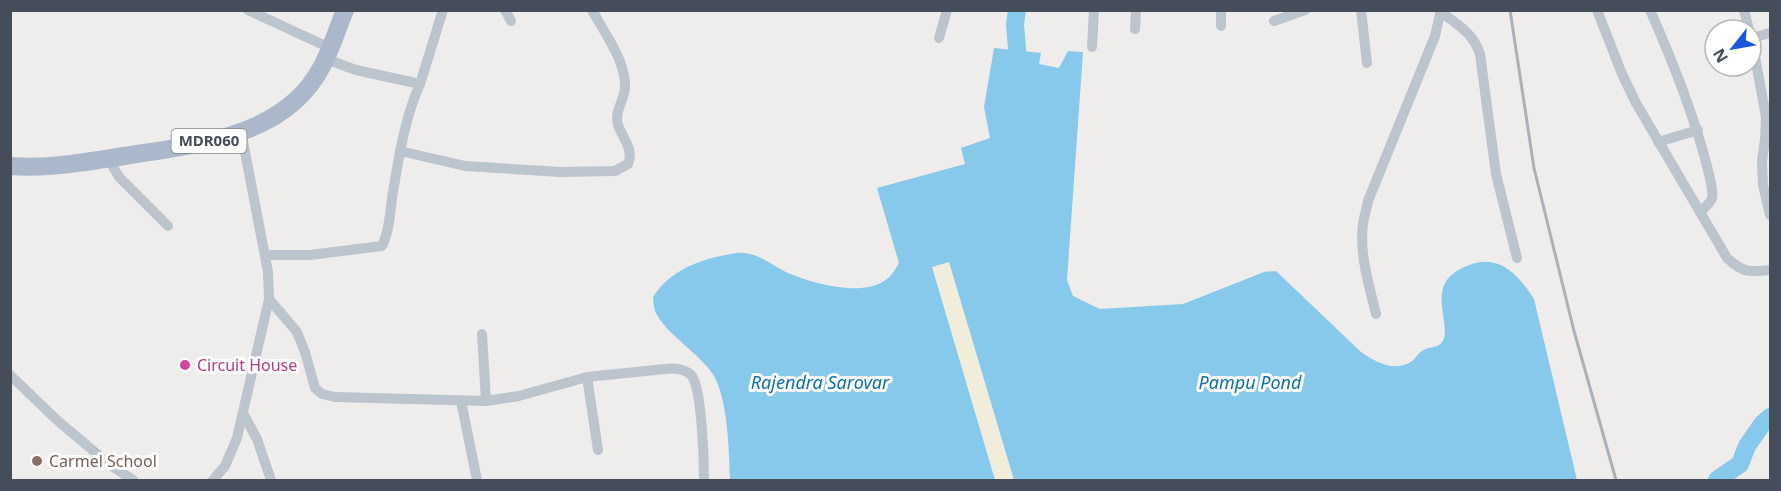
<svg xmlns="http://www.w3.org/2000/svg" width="1781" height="491" font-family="'Noto Sans',sans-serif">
<rect width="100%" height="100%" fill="#efecec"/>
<path fill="#f1eddb" d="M949,262L1014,480H995L932,267Z"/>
<path fill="#86c9ea" d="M994,48L1041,53L1039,64L1059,68L1068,51L1083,52L1067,280L1073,296L1100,309L1183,304L1264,272L1276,271L1361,352C1375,362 1395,373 1412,361C1417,357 1419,351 1426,349C1433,346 1441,348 1444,338C1448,323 1436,301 1445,283C1449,275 1459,269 1467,266C1498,252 1519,275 1534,299L1577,480H1014L949,262L932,267L995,480H730C729,451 728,401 714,376C700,353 665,334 655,311C654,307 653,301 653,297C669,272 697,260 726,255C732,254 739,252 744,253C761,255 772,265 786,272C810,283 861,297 884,281C891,277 895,270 899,263L877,188L965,164L961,148L990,138L984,107Z"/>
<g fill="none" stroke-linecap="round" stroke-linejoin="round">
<g stroke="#86c9ea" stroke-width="18">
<path d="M1017,10L1015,24L1019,74"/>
<path d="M1717,480L1740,464L1747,446L1763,423L1770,417"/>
</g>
<g stroke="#bcc4ce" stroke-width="10">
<path d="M248,10L332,49"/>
<path d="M505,10L511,21"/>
<path d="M1361,10L1367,63"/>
<path d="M1597,10L1622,74L1636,103L1727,258C1743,273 1750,272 1770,270"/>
<path d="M1650,10C1673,62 1693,112 1707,166C1709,176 1714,189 1712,198C1710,204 1704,208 1700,212"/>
<path d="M1744,10L1749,30"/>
<path d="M1441,12C1458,25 1473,33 1480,54L1496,174L1517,258"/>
<path d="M1274,21L1305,10"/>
<path d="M1221,26V10"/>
<path d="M1135,29L1136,10"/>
<path d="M1751,35L1766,117L1765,140L1762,161L1763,185L1770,215"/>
<path d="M939,38L947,10"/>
<path d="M1752,38L1770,33"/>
<path d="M1092,47L1094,10"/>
<path d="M326,59L356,70L420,84"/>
<path d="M1658,142L1698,130"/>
<path d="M400,151L465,166L561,172L615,171L628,164C634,149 623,139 618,125C614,111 624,101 625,88C626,61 605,34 592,10"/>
<path d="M108,158L119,177L168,226"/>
<path d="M265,255H310L382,246C390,231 390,209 393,192C399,156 405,117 420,84L443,10"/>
<path d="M269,299L297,332L305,352L315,388L322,394L335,397L486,401L519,396L587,377L665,369C674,368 685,368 692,376C702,391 704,461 704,480"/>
<path d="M1376,314C1369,285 1359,253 1363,224C1364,216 1367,208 1368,201L1435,36L1441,10"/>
<path d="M482,334L486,401"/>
<path d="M10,375L58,421L109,464L133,480"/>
<path d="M587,377L598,450"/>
<path d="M461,401L477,480"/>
<path d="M244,415L257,439L271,480"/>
<path d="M213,480L225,466L237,438L269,299L268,272L241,131"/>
</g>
<path stroke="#abb7cb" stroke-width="18" d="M10,166C50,169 85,162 124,156C179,147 251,141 295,101C324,75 331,45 345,10"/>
<path stroke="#aeb0b6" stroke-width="3" d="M1510,10L1534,168L1574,331L1616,480"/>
</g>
<circle fill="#d1479c" stroke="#fff" stroke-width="2" cx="185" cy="365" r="6"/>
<circle fill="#8d6e63" stroke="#fff" stroke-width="2" cx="37" cy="461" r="6"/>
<g text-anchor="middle" stroke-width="6" stroke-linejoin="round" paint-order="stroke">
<rect fill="#fff" stroke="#7c828b" stroke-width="1.5" x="171.5" y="129" width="75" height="24" rx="4.5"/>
<g font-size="15" font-weight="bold" fill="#444d59">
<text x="209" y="146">MDR060</text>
</g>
<g font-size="16" fill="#b23c85" stroke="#fff" text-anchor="start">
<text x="197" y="371">Circuit House</text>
</g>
<g font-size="16" fill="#785e54" stroke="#fff" text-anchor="start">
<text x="49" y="467">Carmel School</text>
</g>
<g font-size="18" font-style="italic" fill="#0d71a3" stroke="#fff">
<text x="820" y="389">Rajendra Sarovar</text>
<text x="1250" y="389">Pampu Pond</text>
</g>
</g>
<rect width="1781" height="491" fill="none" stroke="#444d59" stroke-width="24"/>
<g transform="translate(1733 48) rotate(239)"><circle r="28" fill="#ffffff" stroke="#b4b8bd" stroke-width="1.5"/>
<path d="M0-4.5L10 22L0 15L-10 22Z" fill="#1a57da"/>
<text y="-9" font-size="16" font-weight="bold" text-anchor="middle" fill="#444d59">N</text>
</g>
</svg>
